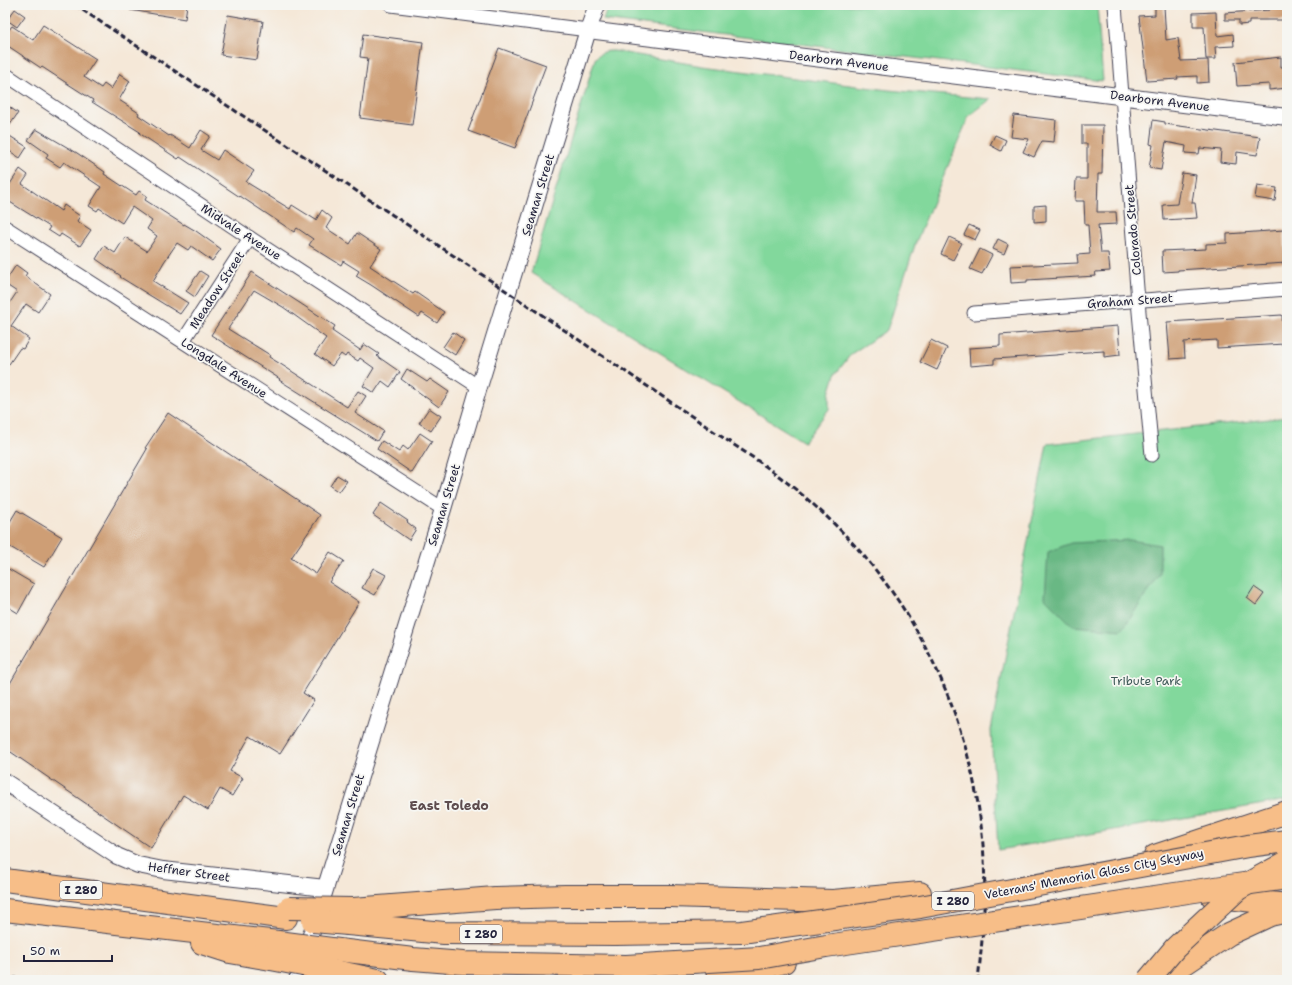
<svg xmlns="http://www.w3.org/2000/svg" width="1292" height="985" font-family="'Shantell Sans',sans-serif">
<rect width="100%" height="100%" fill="#f6f6f2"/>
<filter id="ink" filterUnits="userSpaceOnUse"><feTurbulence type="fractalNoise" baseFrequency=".025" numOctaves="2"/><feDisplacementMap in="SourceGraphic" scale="8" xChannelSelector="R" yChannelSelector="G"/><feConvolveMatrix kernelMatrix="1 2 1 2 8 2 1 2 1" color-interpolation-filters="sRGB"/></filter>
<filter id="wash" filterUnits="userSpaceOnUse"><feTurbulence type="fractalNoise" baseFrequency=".012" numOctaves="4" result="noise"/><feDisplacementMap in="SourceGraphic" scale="16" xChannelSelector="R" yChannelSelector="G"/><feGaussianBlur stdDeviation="0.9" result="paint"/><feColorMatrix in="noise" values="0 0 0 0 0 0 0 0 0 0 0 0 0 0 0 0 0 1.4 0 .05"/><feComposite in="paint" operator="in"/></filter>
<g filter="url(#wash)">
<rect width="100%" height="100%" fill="#f5e8d8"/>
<g fill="#82d89c" stroke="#527d6c">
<path d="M608,5H1097L1103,81L603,20Z"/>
<path d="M614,51L702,66L888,90L991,99L969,116L916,242L887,330L851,354L835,375L829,394V409L804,442L531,273L595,59C600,52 605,51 614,51Z"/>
<path d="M1287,417V800L998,850L991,730L1047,444Z"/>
</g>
<path fill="#69b884" stroke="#466d60" d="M1130,540L1160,545V574L1122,630L1073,626L1045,598L1048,552L1071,543Z"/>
<g id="blocks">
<g fill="#ce9e74">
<path d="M130,5H187L185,19L130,10Z"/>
<path d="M1155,6H1164L1166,40L1178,38L1181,61L1208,60L1209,82L1197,83V76L1177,77L1178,79L1147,81L1139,16L1155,15Z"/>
<path d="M1287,7V20H1249V24L1239,25V20H1225V13L1270,10V8Z"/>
<path d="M15,9L25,16L17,27L7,20Z"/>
<path d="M1216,12L1217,36L1233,34L1234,46L1215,47L1216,59H1206L1204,27H1193V13Z"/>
<path d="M228,15L263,21L257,60L221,55Z"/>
<path d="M43,25L96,59L84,77L101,88L104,84L111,89L120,74L130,81L119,100L139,113L138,115L169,136L170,135L190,148L201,130L210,136L201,150L217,160L223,150L254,171L246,182L290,209L292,205L316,220L322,210L332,218L326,228L350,244L357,233L381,249L370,266L413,294L415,292L444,312L437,323L422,313L419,317L371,285L356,276L359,271L343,261L341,265L309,245L313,239L297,228L294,232L240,196V197L180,157L178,159L139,133L140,132L92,102L93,100L65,82L42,67L41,68L5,44V35L12,26L33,40Z"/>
<path d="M363,34L423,42L412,125L360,118L368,58L360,57Z"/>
<path d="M499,48L546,65L515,148L468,131Z"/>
<path d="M1281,57V67H1287V88L1269,90V84L1237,86L1235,62Z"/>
<path d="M5,104L18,113L5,132Z"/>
<path d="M1014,115L1056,120L1054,142L1042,141L1034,157L1023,152L1029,139L1011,137Z"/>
<path d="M1153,120L1165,122V124L1260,137L1257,155L1237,152L1236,164L1220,162L1221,150L1200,148L1199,154L1185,153L1186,146L1166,142L1161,170L1149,168L1153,145L1150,144Z"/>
<path d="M1082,125H1103L1102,174H1098L1097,212H1116L1117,224L1098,225L1101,253H1108L1110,271L1095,272L1096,276L1027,280V282L1011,283L1010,266L1078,263L1077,255L1090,254L1088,225H1085L1084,201H1075L1076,179H1087V144H1082Z"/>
<path d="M36,129L77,153L105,172L104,174L136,195L139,191L147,196L145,200L184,225V224L196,231L221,249L212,261L191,246L188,250L177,243L164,262L153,281L188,303L180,314L120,277L121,276L96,259L104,246L115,253L125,237L147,251L157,236L147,229L152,221L132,207L122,223L99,208L97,211L89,206L101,187L64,162L60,167L46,158L48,154L28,140Z"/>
<path d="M5,133L27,147L20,158L5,148Z"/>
<path d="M995,135L1006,140L1001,151L990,145Z"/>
<path d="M20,169L28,175L22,184L61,211L64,205L80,216L77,221L91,230L80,246L61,234L59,237L48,230L50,227L5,199V181L10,184Z"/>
<path d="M1182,173L1196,175L1192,203H1195L1197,218L1164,220L1163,205L1177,204Z"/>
<path d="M1257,185L1277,188L1275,201L1255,198Z"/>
<path d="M1046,205V221L1034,222V206Z"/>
<path d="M969,225L980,230L975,240L964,235Z"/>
<path d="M1284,230L1286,263L1178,270V271L1163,272L1162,251L1206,249V244L1227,243V234Z"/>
<path d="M949,237L962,243L953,260L941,254Z"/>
<path d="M998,239L1008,244L1004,254L993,249Z"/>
<path d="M980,249L992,255L982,274L970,269Z"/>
<path d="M16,265L27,273L25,276L50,294L38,312L26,304L11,326L29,339L23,349L20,348L5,370V310L17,292L5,284V282Z"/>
<path d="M200,271L208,276L195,297L186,291Z"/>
<path d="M252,272L335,326L332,331L360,350L364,344L379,354L377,356L400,372L390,387L382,381L374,393L363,386L374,368L360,358L358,361L347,354L345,357L341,354L332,366L315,354L326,338L283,307L254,290L228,329L270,355L269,357L282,365L347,407L358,391L366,396L355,413L383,431L377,441L279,380L280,379L211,335Z"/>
<path d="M1282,315L1284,344L1217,348V340L1184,342L1185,358L1170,359L1167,322Z"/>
<path d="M1118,326L1120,355L1104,357V351L1073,353L1056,355L994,359V364L970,366L969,348L1000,346V335Z"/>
<path d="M453,332L464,340L455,355L443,347Z"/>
<path d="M931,340L947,348L937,370L920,362Z"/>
<path d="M407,369L427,382L430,379L449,392L439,407L401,379Z"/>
<path d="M429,408L441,416L431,431L419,423Z"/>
<path d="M168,413L320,515L291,558L316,574L330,552L344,561L329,582L359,602L303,693L314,700L280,754L250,736L230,771L243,778L232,796L220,789L208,810L183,795L151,848L5,748V692L147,449L145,448Z"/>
<path d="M420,433L432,441L412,473L377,449L382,441L399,452L403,446L408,450Z"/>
<path d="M337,475L347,481L339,492L330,486Z"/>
<path d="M381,503L408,521L407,522L416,529L409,540L373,515Z"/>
<path d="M17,510L62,537L44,567L5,544V530Z"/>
<path d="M5,567L34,584L18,613L5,605Z"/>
<path d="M373,568L386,575L375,595L362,588Z"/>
<path d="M1254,587L1264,594L1256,605L1247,598Z"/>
</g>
</g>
</g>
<g filter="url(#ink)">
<use href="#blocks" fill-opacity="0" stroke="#424053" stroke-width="1"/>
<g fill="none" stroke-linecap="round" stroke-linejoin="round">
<g stroke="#424053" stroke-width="15">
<g id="minor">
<path d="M391,5L588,30"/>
<path d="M1115,5L1138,301L1152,455"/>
<path d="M5,74L250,238L479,387"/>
<path d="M5,227L443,509"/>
<path d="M974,313L1287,289"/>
<path d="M183,341L250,238"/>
</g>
</g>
<g stroke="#424053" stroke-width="18">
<g id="tertiary">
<path d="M588,30L1287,117"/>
<path d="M5,782L117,856L138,865L163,870L325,888"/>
<path d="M297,980L443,509L479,387L588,30L597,5"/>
</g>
</g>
<g stroke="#424053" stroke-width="24">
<g id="motorway">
<path d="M1155,856L1287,812"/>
<path d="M5,880L286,918"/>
<path d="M1212,896L1287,905"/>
<path d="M353,909L495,898L565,896H670L833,901L920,893"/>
<path d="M5,910L278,942"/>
<path d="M348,924L444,933L615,934"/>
<path d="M202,943L230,952L271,959"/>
<path d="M339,950L413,959L463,963L626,966"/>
<path d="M334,971L378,980"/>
<path d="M716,980L784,962"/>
<path d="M1169,980L1181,966L1229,934L1270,915L1287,911"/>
</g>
</g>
<use href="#minor" stroke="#fff" stroke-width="13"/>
<use href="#tertiary" stroke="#fff" stroke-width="16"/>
<use href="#motorway" stroke="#f7be88" stroke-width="22"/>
<g stroke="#22223b" stroke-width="3" stroke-dasharray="6 3" stroke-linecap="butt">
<path d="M75,5C243,116 412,227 579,340C620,368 662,396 703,424C730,443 759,460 785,481C828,514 866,554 897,599C946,672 976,758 983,845C987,890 983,935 978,980"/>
<path d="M5,977L32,980"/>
</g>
<g stroke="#424053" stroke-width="24" stroke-linecap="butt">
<g id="motorway-bridge">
<path d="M289,908L353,909"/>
<path d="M313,921L348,924"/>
<path d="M615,934L742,932L920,907L1248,846L1287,841"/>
<path d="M278,942L339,950"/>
<path d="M271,959L334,971"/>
<path d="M626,966L759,958L826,946L1215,888L1287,878"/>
<path d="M1148,980L1175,948L1238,889L1287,862"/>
</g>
</g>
<use href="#motorway-bridge" stroke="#f7be88" stroke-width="22"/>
</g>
</g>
<g text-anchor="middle" stroke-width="3.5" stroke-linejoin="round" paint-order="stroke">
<g fill="#f6f6f2" stroke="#626272" stroke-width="1">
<rect x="60" y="881" width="42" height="18" rx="3"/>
<rect x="932" y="892" width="42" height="18" rx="3"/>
<rect x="460" y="925" width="42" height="18" rx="3"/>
</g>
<g font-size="11" font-weight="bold" fill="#22223b">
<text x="81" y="894">I 280</text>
<text x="953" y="905">I 280</text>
<text x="481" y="938">I 280</text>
</g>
<g font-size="12" fill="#22223b" stroke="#f6f6f2">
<text transform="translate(839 61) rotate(7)" y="4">Dearborn Avenue</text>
<text transform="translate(1160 101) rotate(7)" y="4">Dearborn Avenue</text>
<text transform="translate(538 195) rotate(-73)" y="4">Seaman Street</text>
<text transform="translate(1133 230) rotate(-95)" y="4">Colorado Street</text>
<text transform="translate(241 232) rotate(33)" y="4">Midvale Avenue</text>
<text transform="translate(217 290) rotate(-57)" y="4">Meadow Street</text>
<text transform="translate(1130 301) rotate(-4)" y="4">Graham Street</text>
<text transform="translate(224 368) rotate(33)" y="4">Longdale Avenue</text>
<text transform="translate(444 505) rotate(-73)" y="4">Seaman Street</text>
<text transform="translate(348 815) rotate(-73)" y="4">Seaman Street</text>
<text transform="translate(189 872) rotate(8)" y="4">Heffner Street</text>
<text transform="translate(1094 874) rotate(-11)" y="4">Veterans' Memorial Glass City Skyway</text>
</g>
<g font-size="12" fill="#3f5958" stroke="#f6f6f2">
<text x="1146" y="685">Tribute Park</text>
</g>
<g font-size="13" font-weight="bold" fill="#5e4d4f" stroke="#f6f6f2">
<text x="449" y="810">East Toledo</text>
</g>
</g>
<rect width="1292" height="985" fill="none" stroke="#f6f6f2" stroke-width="20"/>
<path d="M24 955v6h88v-6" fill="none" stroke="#22223b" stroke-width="2"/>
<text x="30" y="955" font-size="12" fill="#22223b" stroke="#f6f6f2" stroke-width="3" paint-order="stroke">50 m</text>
</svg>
